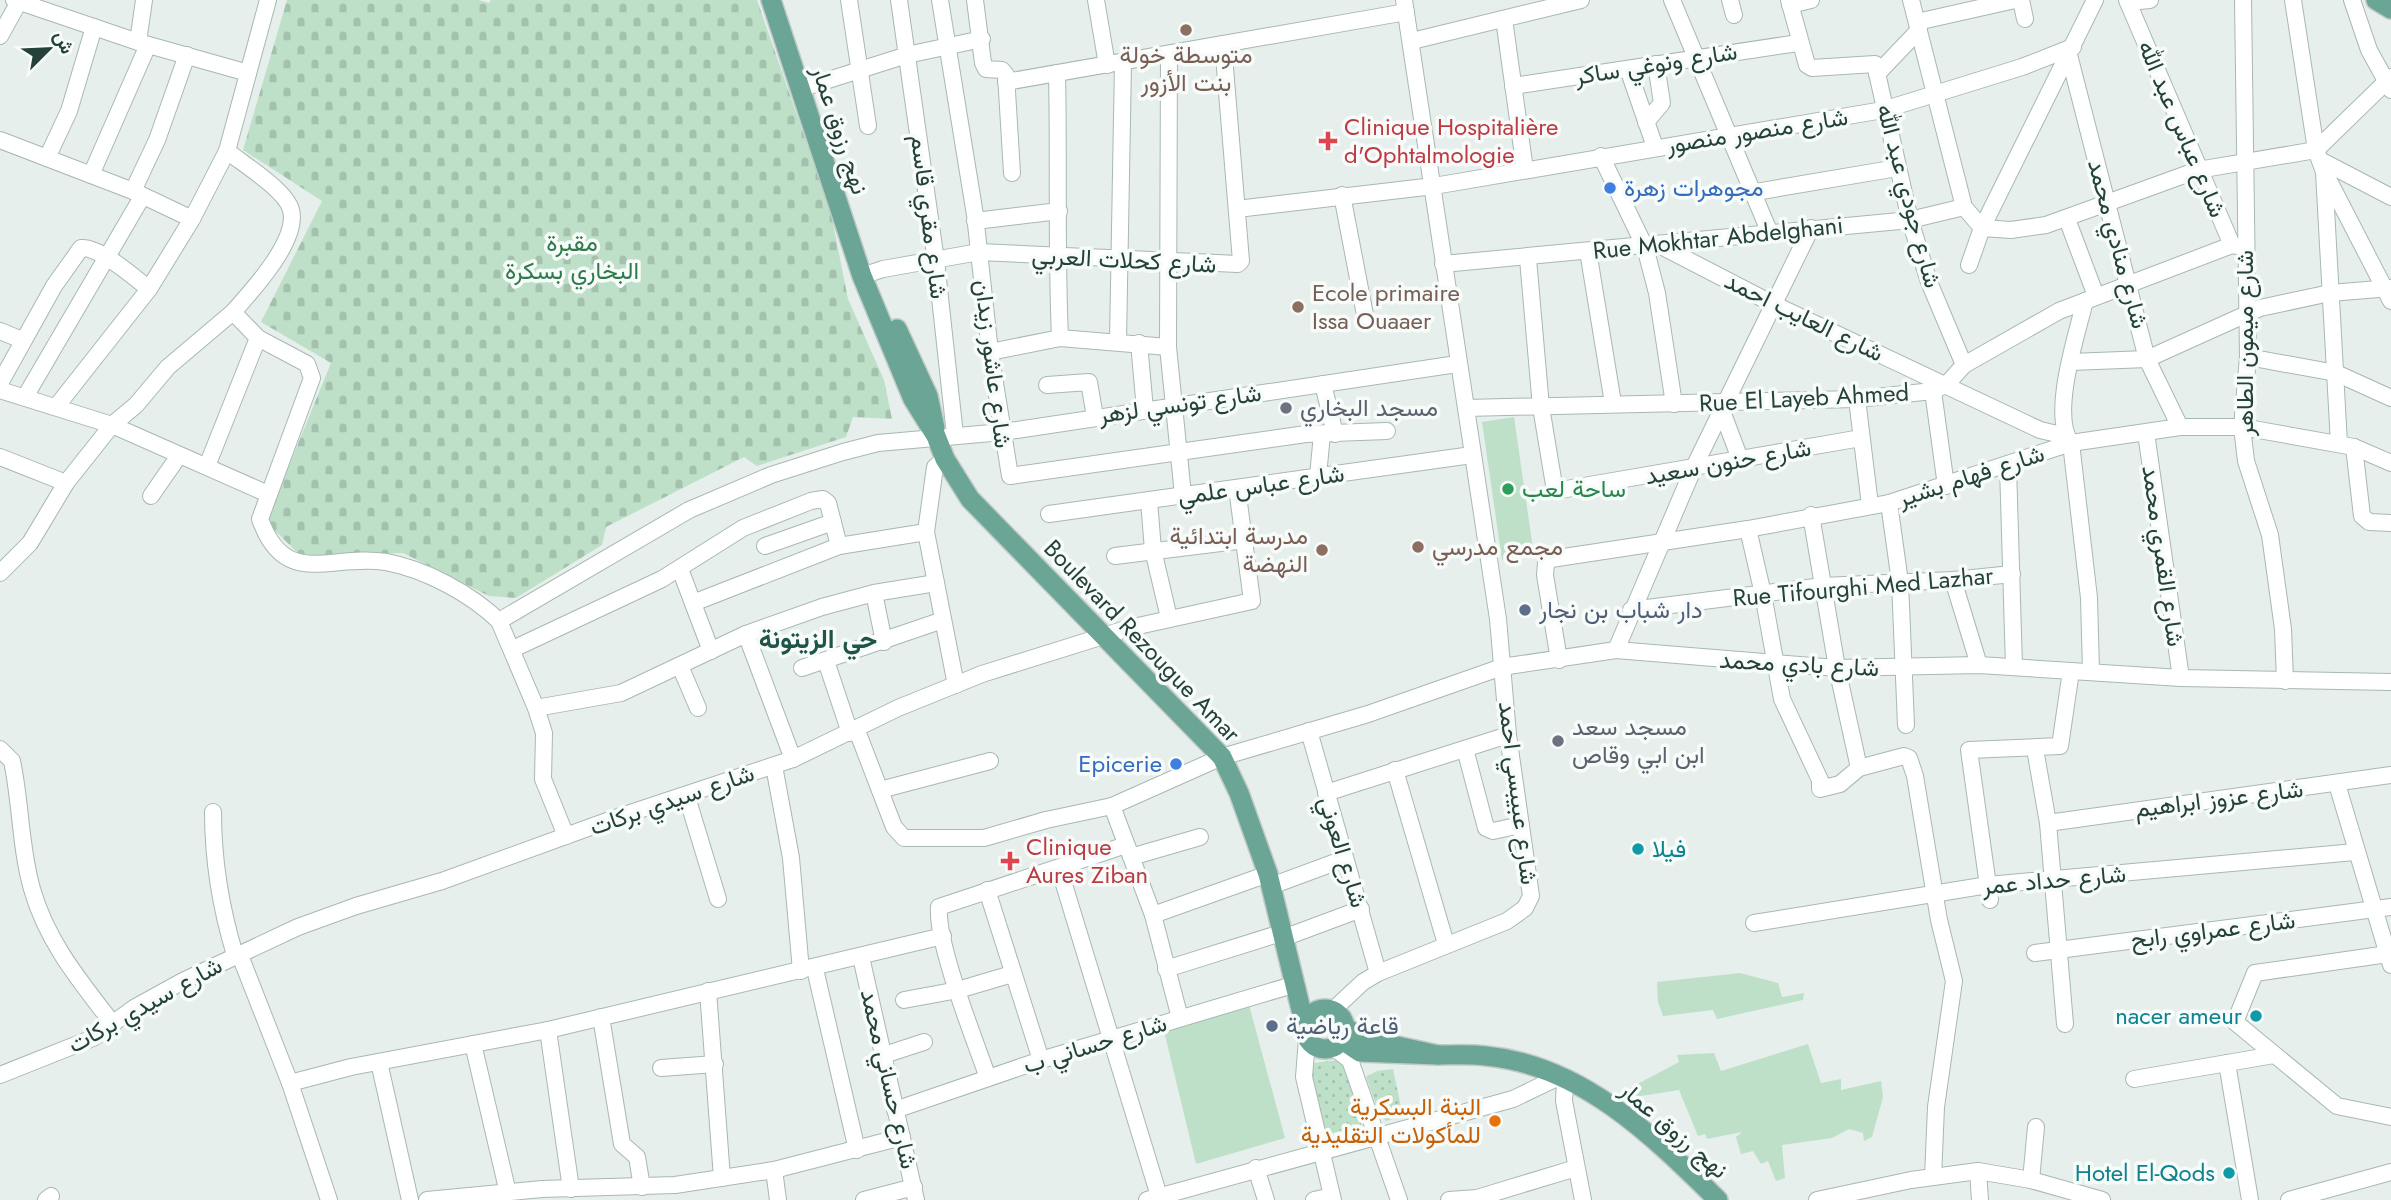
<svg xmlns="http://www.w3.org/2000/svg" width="2391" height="1200" font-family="Jost,Vazirmatn,sans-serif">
<defs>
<pattern id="cemetery-stones" width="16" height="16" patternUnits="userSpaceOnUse" patternTransform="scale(1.75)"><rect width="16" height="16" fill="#bfe0c8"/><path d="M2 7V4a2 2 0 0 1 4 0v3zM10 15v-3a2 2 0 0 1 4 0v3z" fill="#a4c1ad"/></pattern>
<pattern id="park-dots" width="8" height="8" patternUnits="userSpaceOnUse" patternTransform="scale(1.75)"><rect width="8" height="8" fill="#bfe0c8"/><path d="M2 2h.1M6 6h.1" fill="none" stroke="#a4c1ad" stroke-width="1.8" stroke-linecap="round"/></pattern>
</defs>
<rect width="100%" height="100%" fill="#e6efeb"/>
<g fill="#bfe0c8">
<path d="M1514,417L1534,556L1502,560L1482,422Z"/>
<path d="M1740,973L1778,983L1782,997L1804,993L1803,1000L1717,1019L1713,1010L1663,1016L1658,1002L1657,982Z"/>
<path d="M1249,1005L1285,1138L1196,1164L1164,1031Z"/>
<path d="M1808,1044L1821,1083L1841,1079V1090L1881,1081L1883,1097L1872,1137L1864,1141L1863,1133L1849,1129L1832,1138L1782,1145L1785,1178L1776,1181L1768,1161L1761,1164L1753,1151L1741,1154L1736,1137L1742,1132L1707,1139L1705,1134L1698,1136L1679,1090L1628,1098L1630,1088L1679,1062L1677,1055L1714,1053L1721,1071Z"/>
</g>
<path fill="url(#cemetery-stones)" d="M287,0H479L489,3L491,0H757L831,213L848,299L884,380L892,419L853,417L846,437L757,466L744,457L606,527L602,545L516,598L489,596L403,553L302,557L266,522L331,363L261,322L322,201L243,150Z"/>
<g fill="url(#park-dots)">
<path d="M1338,1060L1343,1066L1363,1124L1323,1136L1308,1073L1314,1063Z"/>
<path d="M1393,1069L1403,1116L1386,1121L1380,1116L1366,1077L1377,1071Z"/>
</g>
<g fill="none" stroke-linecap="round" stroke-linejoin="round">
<g stroke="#a8b8b2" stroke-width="18">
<g id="minor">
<path d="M14,0L138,42"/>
<path d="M144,0L138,42L248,73"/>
<path d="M849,0L868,126"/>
<path d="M899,0L936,261L955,435"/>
<path d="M940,0L975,215L990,352L1010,476L1306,434L1387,431"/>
<path d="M975,0L983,63L986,69L1002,70L1006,75L1012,173"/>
<path d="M1096,0L1107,65"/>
<path d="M1672,0L1769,231"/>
<path d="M1730,0L1734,15"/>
<path d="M1789,0L1807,65L1812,68L1875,64L1910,220L1929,282L1964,365"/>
<path d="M1911,0L1964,207L1982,228L2011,230L2046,225L2198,170L2316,150L2391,77"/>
<path d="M2021,0L2025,19"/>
<path d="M2127,0L2232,245L2242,247"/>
<path d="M2243,0L2248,357L2242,427L2246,461L2270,535L2283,629L2285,681"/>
<path d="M2293,0L2316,150L2324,172L2339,444"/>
<path d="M2352,0L2369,50L2391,90"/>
<path d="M2128,2L2150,0"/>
<path d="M1790,5L1811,0"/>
<path d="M1504,19L1525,170"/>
<path d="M1917,22L2015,0"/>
<path d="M0,36L20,0"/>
<path d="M1412,41L1581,0"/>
<path d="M1169,54L1168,347L1183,495"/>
<path d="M2069,55L2147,359L2180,427"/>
<path d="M1628,69L1655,147"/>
<path d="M1057,73C1059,161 1056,250 1060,338"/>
<path d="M1877,74L1919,30"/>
<path d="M1006,82L1406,12"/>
<path d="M1513,86L1798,43"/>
<path d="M800,89L907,55L982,39"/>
<path d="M1646,122L1662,103L1656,64"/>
<path d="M0,140L133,191L192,219"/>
<path d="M227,151C243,164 286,190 291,210C299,240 252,291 233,312L258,338L307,364L312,378L260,519C285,590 331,553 386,562C425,569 471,594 499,621L536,708L544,733L543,779L566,836"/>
<path d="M1601,156L1645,247L1657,293L1674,404"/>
<path d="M47,158L69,111L94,27"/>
<path d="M2320,160L2391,197"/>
<path d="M91,175L148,45"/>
<path d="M2327,177L2391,301"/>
<path d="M133,191L157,140L187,55"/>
<path d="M1750,193L1897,168"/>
<path d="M1342,195L1366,320"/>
<path d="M1237,209L1434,186L1883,110L2022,67L2073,47"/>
<path d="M2067,219L2096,296"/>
<path d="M975,221L1059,211"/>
<path d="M1659,245L1775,305L2040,430L2066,436"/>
<path d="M1588,251L1613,403"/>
<path d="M1528,259L1541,407L1555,491L1861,438"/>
<path d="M1443,264L1910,220L1964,207"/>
<path d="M1969,265L1982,228L2095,0"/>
<path d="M862,276L883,269L979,252L1238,264L1241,261L1223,44"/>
<path d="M2085,301C2077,334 2050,415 2071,443L2089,598L2091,670"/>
<path d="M0,331L22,340"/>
<path d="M1118,341L1123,63"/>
<path d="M1139,343L1145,410"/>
<path d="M990,352L1060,338L1168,347"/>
<path d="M2248,357L2336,373L2391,398"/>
<path d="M2071,362L2147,359L2260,308L2330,293L2391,288"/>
<path d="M0,383L54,286L81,248C99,246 134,277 149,289"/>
<path d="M1323,384L1335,434"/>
<path d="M1047,385L1089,382L1095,417"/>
<path d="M0,390L112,425L268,494"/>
<path d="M1933,391L1946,486"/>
<path d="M25,397L142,197"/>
<path d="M1857,399L1870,505"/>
<path d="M56,407L149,289L192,219L227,151L268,0"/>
<path d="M1466,408L1857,399L1933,391L1947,384L1964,365L2059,311L2232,245"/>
<path d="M1722,411L1740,459"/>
<path d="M2146,433L2181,678"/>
<path d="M2354,447L2362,516L2369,522L2391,523"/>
<path d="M0,457L66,483"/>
<path d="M945,459L935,467L926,532L956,685"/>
<path d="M207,466L258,338"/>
<path d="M2008,466L2014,667"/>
<path d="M1318,476L1322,434"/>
<path d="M151,496L178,457"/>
<path d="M1149,501L1153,550L1169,618"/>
<path d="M1889,503L1900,582L1906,725"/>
<path d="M1049,514L1472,455"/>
<path d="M1811,515L1837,668L1859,768"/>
<path d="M1748,529L1763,594L1782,699L1820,780V789L1840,784L1859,768L1904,756L1909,758L1915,776L1939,920L1954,981L1936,1107L1933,1177"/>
<path d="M765,546L833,522"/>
<path d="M1115,556L1245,540"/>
<path d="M680,569L711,651"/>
<path d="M0,573L30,543L66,483L112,425L136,405L168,367L233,312"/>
<path d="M1953,580L1979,665"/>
<path d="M874,593L884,642"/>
<path d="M693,603L839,546L926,532"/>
<path d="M1631,610L1823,586L1953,580L2012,574"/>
<path d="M499,621L689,510L771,475L843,452L878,443L1003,432L1457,364"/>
<path d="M746,634L793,759"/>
<path d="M513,649L662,579L743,528L811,501L823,499L828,503L839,546"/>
<path d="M1616,650L1694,467L1811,228"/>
<path d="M1559,660L1545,575L1546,563L1551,559L1748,529L1889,503L2071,443L2180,427H2242L2354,447L2391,463"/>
<path d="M826,661L850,733"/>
<path d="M680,666L698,708"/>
<path d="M802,668L943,620"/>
<path d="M536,708L621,693L746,634L822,607L874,593L936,583"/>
<path d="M856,728L894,827L904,838H984L1046,820L1112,806L1222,757L1368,714L1502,667L1616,650L1837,668L1979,665L2181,678L2391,682"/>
<path d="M1309,731L1378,973"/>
<path d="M0,749L12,761C21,803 20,847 32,889C47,942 80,981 113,1024"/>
<path d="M1465,749L1486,828L1493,831L1521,825"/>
<path d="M2035,749L2048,823L2065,1024"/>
<path d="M774,766L791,858L801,971"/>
<path d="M1395,770L1446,944"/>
<path d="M2337,784L2391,965"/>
<path d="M880,790L990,761"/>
<path d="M1326,793L1508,735"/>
<path d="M687,797L718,899"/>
<path d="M1112,806L1153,915L1180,1018"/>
<path d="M213,812C213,860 221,909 235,955"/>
<path d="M2048,823L2391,775"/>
<path d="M1131,857L1200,837"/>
<path d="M1059,868L1159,1196"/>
<path d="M1271,886L1344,859"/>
<path d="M987,890L1041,1060"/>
<path d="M1990,900L1969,750L2060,746L2071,671"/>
<path d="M1153,915L1268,874"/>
<path d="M1754,923L1988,885L2355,852"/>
<path d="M1286,937L1361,909"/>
<path d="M239,953L290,1083L329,1200"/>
<path d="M2035,953L2391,907"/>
<path d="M2388,954L2255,973L2235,1022L2337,1106L2391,1117"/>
<path d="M861,957L916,1200"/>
<path d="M815,969L857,1150"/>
<path d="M1166,969L1284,932"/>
<path d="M708,991L722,1178"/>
<path d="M904,1000L958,990L1012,974"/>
<path d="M1333,1010L1363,982L1378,973L1507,921L1525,908L1531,896L1508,735L1498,619L1404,0"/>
<path d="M601,1017L622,1144L637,1157L642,1187"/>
<path d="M548,1030L571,1189"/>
<path d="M1307,1039L1304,1077L1333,1200"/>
<path d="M473,1044L508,1193"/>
<path d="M1334,1048L1350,1060L1399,1200"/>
<path d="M881,1056L924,1042"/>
<path d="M379,1062L410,1200"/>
<path d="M2227,1063L2250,1200"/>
<path d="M661,1068L715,1064"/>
<path d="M0,1075L93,1038L134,1008L183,981L298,927L356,906L442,881L618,817L793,759L898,708L982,674L1129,628L1252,601L1237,488"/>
<path d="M988,1078C975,1040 936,944 939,907L1126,845"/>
<path d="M1565,1078L1564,1101L1583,1200"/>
<path d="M2134,1079L2274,1055"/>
<path d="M290,1083L351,1067L548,1030L943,936"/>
<path d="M895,1110L1041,1060L1296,984"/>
<path d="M1256,1168L1266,1200"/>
<path d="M774,1170L778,1200"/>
<path d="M1978,1171L1980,1200"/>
<path d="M2031,1180L2036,1127"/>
<path d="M46,1200L51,1196"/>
<path d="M427,1200L542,1189L675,1185L774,1170L902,1137"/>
<path d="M864,1200L914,1187"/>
<path d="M1147,1200L1513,1099L1561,1076"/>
<path d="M1314,1200L1332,1196"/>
<path d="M1449,1200L1477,1198L1576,1168"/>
<path d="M1817,1200L1911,1180L1978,1171L2031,1180L2102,1200"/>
<path d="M2289,1200L2391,1172"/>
</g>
</g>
<g stroke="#c2cac8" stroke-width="22">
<g id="major">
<path d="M771,0L862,276L913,399L936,436L945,459L970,499L1222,757L1239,793L1268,874L1305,1026"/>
<path d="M2376,0L2391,9"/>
<path d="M897,329L928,396L935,428"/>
<circle cx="1325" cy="1029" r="20"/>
<path d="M1342,1040L1360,1052L1438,1055L1361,1038L1345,1027"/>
<path d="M1438,1055C1454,1055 1471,1054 1486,1056C1582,1065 1653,1136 1718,1200"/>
</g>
</g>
<use href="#minor" stroke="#fff" stroke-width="16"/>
<use href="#major" stroke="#6aa596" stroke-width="19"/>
</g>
<g fill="#8d6e63" stroke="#f7fbf9" stroke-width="2.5">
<circle cx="1186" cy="30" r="7"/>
<circle cx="1298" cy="307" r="7"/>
<circle cx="1418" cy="547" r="7"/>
<circle cx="1322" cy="550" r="7"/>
</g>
<g fill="#e0444e" stroke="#f7fbf9" stroke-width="2.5">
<path d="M1324.5 130.5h7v7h7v7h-7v7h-7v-7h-7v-7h7z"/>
<path d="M1006.5 850.5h7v7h7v7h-7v7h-7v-7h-7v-7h7z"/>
</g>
<g fill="#3f7fe0" stroke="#f7fbf9" stroke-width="2.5">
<circle cx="1610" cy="188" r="7"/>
<circle cx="1176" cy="764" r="7"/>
</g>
<g fill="#6b7280" stroke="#f7fbf9" stroke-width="2.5">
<circle cx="1286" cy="408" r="7"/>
<circle cx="1558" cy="741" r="7"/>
</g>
<circle fill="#2e9e5b" stroke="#f7fbf9" stroke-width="2.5" cx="1508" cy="489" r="7"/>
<g fill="#5c6f8a" stroke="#f7fbf9" stroke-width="2.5">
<circle cx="1525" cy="610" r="7"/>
<circle cx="1272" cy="1026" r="7"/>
</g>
<g fill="#0f9aa8" stroke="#f7fbf9" stroke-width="2.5">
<circle cx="1638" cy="849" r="7"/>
<circle cx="2256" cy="1016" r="7"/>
<circle cx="2229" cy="1173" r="7"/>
</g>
<circle fill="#e8710a" stroke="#f7fbf9" stroke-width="2.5" cx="1495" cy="1121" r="7"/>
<g text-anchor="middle" stroke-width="7" stroke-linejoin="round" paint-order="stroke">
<g font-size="24" fill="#785e54" stroke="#f7fbf9" text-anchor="start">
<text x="1186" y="63" text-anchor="middle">متوسطة خولة<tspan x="1186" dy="28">بنت الأزور</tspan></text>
<text x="1312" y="301">Ecole primaire<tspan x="1312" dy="28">Issa Ouaaer</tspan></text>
<text x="1308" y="544" text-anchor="end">مدرسة ابتدائية<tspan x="1308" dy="28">النهضة</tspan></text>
<text x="1432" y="555">مجمع مدرسي</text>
</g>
<g font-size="24" fill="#24423a" stroke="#f7fbf9">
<text transform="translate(1656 64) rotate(-9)" y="8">شارع ونوغي ساكر</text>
<text transform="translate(2182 129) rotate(67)" y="8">شارع عباس عبد الله</text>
<text transform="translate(840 130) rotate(72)" y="8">نهج رزوق عمار</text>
<text transform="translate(1757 131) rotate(-9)" y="8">شارع منصور منصور</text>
<text transform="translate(1909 196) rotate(75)" y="8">شارع جودي عبد الله</text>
<text transform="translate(929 217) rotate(83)" y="8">شارع مقري قاسم</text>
<text transform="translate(1718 238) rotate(-6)" y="8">Rue Mokhtar Abdelghani</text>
<text transform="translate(2118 244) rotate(75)" y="8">شارع منادي محمد</text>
<text transform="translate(1124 260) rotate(3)" y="8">شارع كحلات العربي</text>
<text transform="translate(1804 317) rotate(26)" y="8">شارع العايب احمد</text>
<text transform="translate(2245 343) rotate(-90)" y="8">شارع ميمون الطاهر</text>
<text transform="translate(993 364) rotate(83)" y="8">شارع عاشور زيدان</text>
<text transform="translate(1804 398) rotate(-3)" y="8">Rue El Layeb Ahmed</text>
<text transform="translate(1180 404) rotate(-8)" y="8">شارع تونسي لزهر</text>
<text transform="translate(1728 462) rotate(-10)" y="8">شارع حنون سعيد</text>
<text transform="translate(1971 476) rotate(-18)" y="8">شارع فهام بشير</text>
<text transform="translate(1261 485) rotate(-8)" y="8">شارع عباس علمي</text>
<text transform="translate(2163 556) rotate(82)" y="8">شارع القمري محمد</text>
<text transform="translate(1863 587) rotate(-5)" y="8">Rue Tifourghi Med Lazhar</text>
<text transform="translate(1142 641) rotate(46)" y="8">Boulevard Rezougue Amar</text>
<text transform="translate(1799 664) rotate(3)" y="8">شارع بادي محمد</text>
<text transform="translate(1518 793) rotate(83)" y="8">شارع عبيبسي احمد</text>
<text transform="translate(2219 799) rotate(-7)" y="8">شارع عزوز ابراهيم</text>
<text transform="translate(672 800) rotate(-19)" y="8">شارع سيدي بركات</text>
<text transform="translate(1343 852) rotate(73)" y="8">شارع العوني</text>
<text transform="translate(2054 880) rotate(-5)" y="8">شارع حداد عمر</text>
<text transform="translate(2213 930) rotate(-7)" y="8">شارع عمراوي رابح</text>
<text transform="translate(145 1005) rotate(-29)" y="8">شارع سيدي بركات</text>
<text transform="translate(1095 1044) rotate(-17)" y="8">شارع حساني ب</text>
<text transform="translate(889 1079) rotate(77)" y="8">شارع حساني محمد</text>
<text transform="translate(1674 1130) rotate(41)" y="8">نهج رزوق عمار</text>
</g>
<g font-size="24" fill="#be3a42" stroke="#f7fbf9" text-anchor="start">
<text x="1344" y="135">Clinique Hospitalière<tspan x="1344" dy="28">d'Ophtalmologie</tspan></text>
<text x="1026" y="855">Clinique<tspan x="1026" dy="28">Aures Ziban</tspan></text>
</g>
<g font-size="24" fill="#366cbe" stroke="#f7fbf9" text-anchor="start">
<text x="1624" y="196">مجوهرات زهرة</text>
<text x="1162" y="772" text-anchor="end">Epicerie</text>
</g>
<g font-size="24" fill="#2d7a4b" stroke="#f7fbf9">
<text x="572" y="251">مقبرة<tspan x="572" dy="28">البخاري بسكرة</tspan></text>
</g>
<g font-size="24" fill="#5b616d" stroke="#f7fbf9" text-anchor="start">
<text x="1300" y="416">مسجد البخاري</text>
<text x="1572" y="735">مسجد سعد<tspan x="1572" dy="28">ابن ابي وقاص</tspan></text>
</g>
<g font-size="24" fill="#27864d" stroke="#f7fbf9" text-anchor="start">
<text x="1522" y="497">ساحة لعب</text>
</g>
<g font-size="24" fill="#4e5e75" stroke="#f7fbf9" text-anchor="start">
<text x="1539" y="618">دار شباب بن نجار</text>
<text x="1286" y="1034">قاعة رياضية</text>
</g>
<g font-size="24" fill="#0d838f" stroke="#f7fbf9" text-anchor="end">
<text x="1652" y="857" text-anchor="start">فيلا</text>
<text x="2242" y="1024">nacer ameur</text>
<text x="2215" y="1181">Hotel El-Qods</text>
</g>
<g font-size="24" fill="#c56008" stroke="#f7fbf9" text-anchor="end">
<text x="1481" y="1115">البنة البسكرية<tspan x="1481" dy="28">للمأكولات التقليدية</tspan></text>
</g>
<g font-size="26" font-weight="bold" fill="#1f5548" stroke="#f7fbf9">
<text x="818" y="648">حي الزيتونة</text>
</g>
</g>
<g transform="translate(49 49) rotate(66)" stroke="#f7fbf9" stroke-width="5" paint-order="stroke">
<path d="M0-5L12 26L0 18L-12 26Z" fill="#24423a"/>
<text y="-10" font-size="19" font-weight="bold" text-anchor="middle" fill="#24423a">ش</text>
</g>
</svg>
